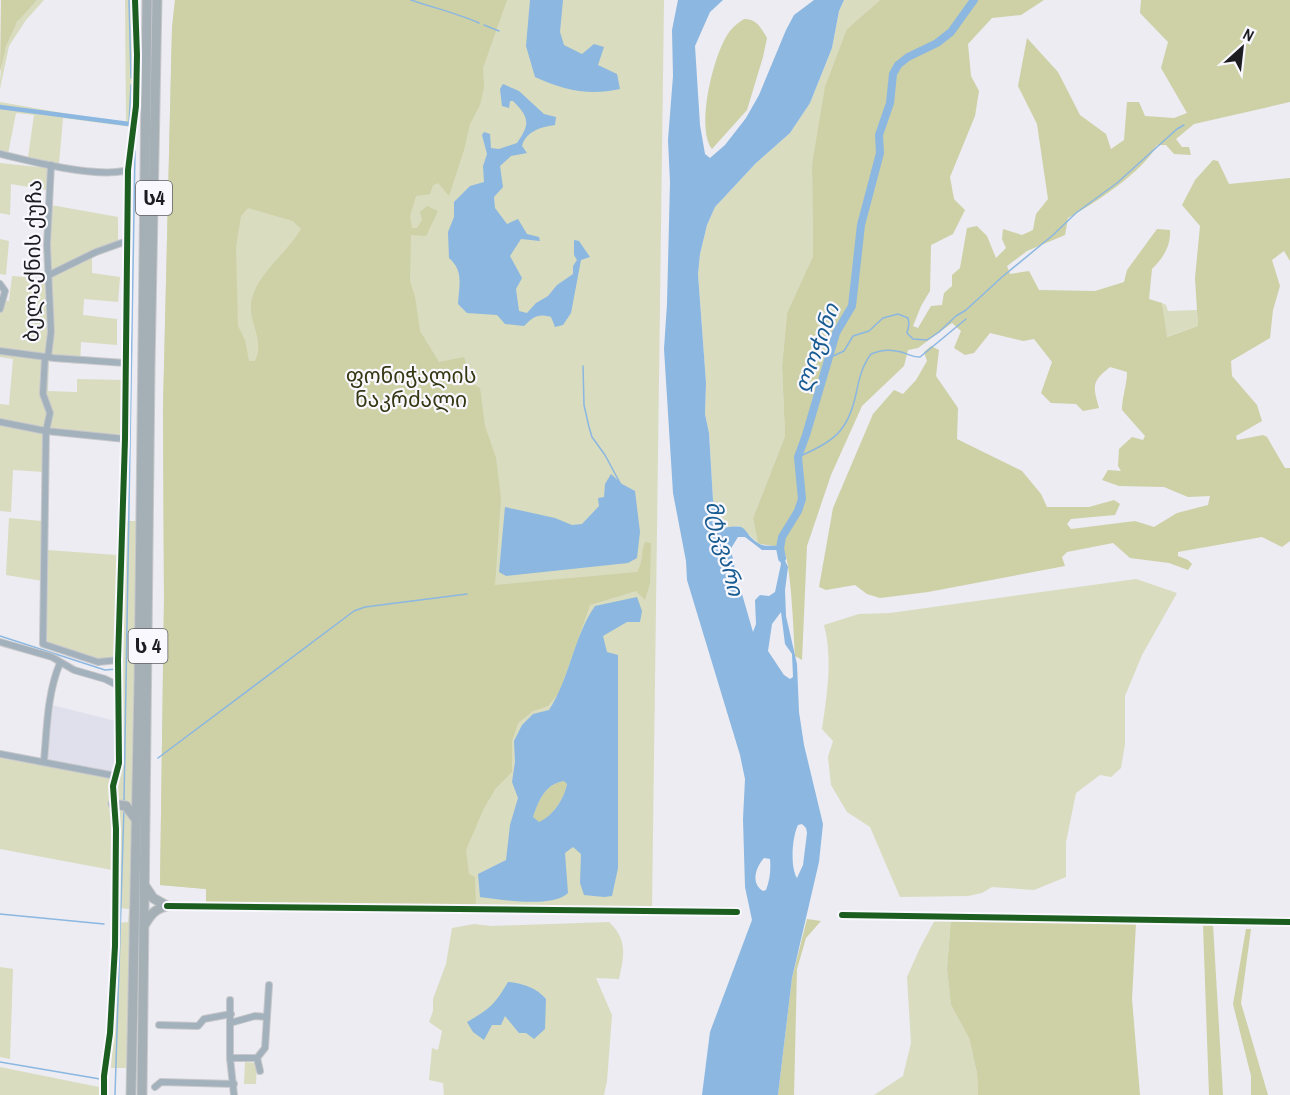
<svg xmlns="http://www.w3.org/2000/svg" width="1290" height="1095" font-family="'Archivo Narrow','Noto Sans Georgian',sans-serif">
<rect width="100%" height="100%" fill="#ececf2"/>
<path fill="#e0e0ec" d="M52,705L116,721L117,758L113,773L47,761Z"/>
<g fill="#d9dcbf" fill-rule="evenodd">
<path d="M37,0H44L26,20L9,46L0,89C0,67 4,40 18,21C23,13 31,7 37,0Z"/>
<path d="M125,0H132L134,53L132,127L63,118L59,164L0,156V102L126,124ZM16,113L34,115L28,157L8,154Z"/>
<path d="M175,0H664L652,908L206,905V889L160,885L164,599L163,409L172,28Z"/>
<path d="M844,0H880L847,29L812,165L813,256L787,313L782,366L785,436L753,518L758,543L739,526L724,528L713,500L709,433L705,414L706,383L698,274L700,254L707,225L715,207L756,163L790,133L810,103L832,48L839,11Z"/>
<path d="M0,163L47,168V190L11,184L10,215L0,213Z"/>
<path d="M51,205L118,217V247L92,258V273L120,277L118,302L84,299L83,315L117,319V345L81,342L80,364L49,361L48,391L77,392V379L123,380V432L117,436L44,430L0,421V404L9,405L13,359L0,357V300L9,301L12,276L51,279Z"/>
<path d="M0,239L9,241L6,275L0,274Z"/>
<path d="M1162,303L1166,305L1168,311L1197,310L1198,326L1166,337Z"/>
<path d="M0,425L44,432V472L13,470L11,512L0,511Z"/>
<path d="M9,518L42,521L43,581L6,575Z"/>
<path d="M125,521H136V674L127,1068H111L118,923L128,922L129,909L119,908L120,821L117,792L122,763Z"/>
<path d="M47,550L117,555L115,659L101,661L49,645L44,640Z"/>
<path d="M1136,579L1177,593L1142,655L1125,696V744L1121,768L1111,777L1100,775L1076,793L1066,842V877L1034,890L992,887L982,893L968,896L900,897L870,827L847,812L831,785L828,757L833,741L822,729C827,695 833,659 824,625L859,614L890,613Z"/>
<path d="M0,758L113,778L109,785L114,829L112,870L0,849Z"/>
<path d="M936,918L951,919L947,969L951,1005L969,1038L977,1073L978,1095H874L903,1076L911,1043L907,977L920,948Z"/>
<path d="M609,922C628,940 624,955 619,979L596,978L612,1015L607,1081L604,1095H444L443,1083L429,1080L432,1048L438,1050L442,1031L429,1022L433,1011V999L446,964L452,928L474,924L491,926Z"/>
<path d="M0,967L13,969L10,1059L0,1057Z"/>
<path d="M245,1062L257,1063L256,1084H244Z"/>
<path d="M0,1067L99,1087V1095H0Z"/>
</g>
<g fill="#ced0a6" fill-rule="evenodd">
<path d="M1,0H37L17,22L6,46L0,72Z"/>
<path d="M175,0H507L483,68L484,87L480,105L470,124L464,150L449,196L438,183L433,185L430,194L416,196L410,216L412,228H417L422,220L420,212L427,206L438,211L426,236L411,235L410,281L415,297L420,331L439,362L464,357L473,384L480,388L485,426L496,458L501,498L495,585L637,572C644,561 640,554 645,542L651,543L650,583L645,600L636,591L590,605L559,693L548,706L533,711L518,723L512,741V772L496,788L484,808L466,850L469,874L475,877L476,909L206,905V889L160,885L164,599L163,409L172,28ZM248,208L293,221L301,229C287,253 260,271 252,298C246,322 266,338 255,361H249L245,340L238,326L236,247L241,216Z"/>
<path d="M880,0H1044L1021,15L992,18L968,44L971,76L979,91L975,116L950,177L954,199L965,210L953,234L931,245L930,291L921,306L913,326L918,328L931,306L942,305L944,293L952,286V275L960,268L967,228L977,226L987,236L996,258L1006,248L1002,239L1003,229L1022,235L1033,230L1036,214L1048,199L1037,124L1018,86L1027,38L1058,72L1080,115L1106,134L1111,149L1124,140L1127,102H1139L1145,116L1174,118L1187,113L1161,68L1168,42L1140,13L1141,0H1290V102L1194,124L1176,139L1182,147H1189L1191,155L1174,154L1166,145H1157C1144,171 1095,203 1068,218L1065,235L1027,251L1007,266L1010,274L1029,271L1039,290L1095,291L1124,282L1127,270L1157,229L1170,230C1171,246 1163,258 1152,269L1149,299L1162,303L1167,337L1198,326L1195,278L1200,226L1182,205L1195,180L1213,160L1218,161L1229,184L1290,178V261L1284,251L1272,260L1280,286L1273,310L1270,338L1231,361L1232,376L1257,405L1262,421L1236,436L1237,440L1263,435L1267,437L1285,468H1290V541L1282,547L1262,537L1178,552V556L1188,560L1192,564L1188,570L1169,563L1130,558L1113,543L1067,552L1062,557L1065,566L928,592L880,598L867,594L855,585L826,590L819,587L833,508L873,414L894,390L903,394L916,380L927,361L924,352L931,346L939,350L936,376L958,408L957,439L1022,471L1041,494L1047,507H1089L1114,500L1120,504L1115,515L1071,519L1067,524L1071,529L1135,521L1154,527L1177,513L1208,505L1210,496L1188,497L1164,487L1119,486L1102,480L1108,470L1121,471L1118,466L1119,449L1132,437L1143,440L1145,436L1122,410C1122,397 1127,385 1127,372L1110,367C1091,382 1093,386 1099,408L1083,411L1076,404L1051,403L1041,393L1052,362L1034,339L1023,341L990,333L974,353L965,355L954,348L961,331L952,323L918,348L908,350L904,366L862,406L831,475L807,546L802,660L795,656C794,638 791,562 784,552C778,543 767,547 758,543L753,518L785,436L782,366L787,313L813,256L812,165L825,87L847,29Z"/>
<path d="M744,19C757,19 761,28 767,38L763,57L747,110L712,149C695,128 714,51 730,31C734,26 739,22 744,19Z"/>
<path d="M564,781L567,783C564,799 553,815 539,823L533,817C539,800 545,785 564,781Z"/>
<path d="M807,919L821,921L806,938L797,969L794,1095H778L792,978Z"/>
<path d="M951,919L1136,923L1132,999L1140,1095H978L977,1073L969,1038L951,1005L947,969Z"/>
<path d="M1203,925H1213L1223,1095H1209Z"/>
<path d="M1246,929H1251L1241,1003L1268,1095H1251V1076L1233,1004Z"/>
</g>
<g fill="#8bb7e1" fill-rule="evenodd">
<path d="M530,0H563L560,32L564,45L582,54L594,44L604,47L598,65L617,74L620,89C589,96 563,90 535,77L526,46Z"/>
<path d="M678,0H723L710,12L695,46L700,125L705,154L710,158L725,145L746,118L759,95L786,30L794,15L814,0H844L839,11L832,48L810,103L790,133L756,163L715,207L707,225L700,254L698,274L706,383L705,414L709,433L713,500L724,528C751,523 740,531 758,543C763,547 772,545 778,546L788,567L785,590L786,616L797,664L799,712L804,745L823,824L819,862L792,978L778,1095H702L710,1032L752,920L745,887L743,819L745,779L740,755L687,580L686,561L673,493L664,349L667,304L670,182L668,140L673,76L672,30ZM738,537H745L762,550H777L781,564L775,592L769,596L760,595L755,600L756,624L753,632L742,594L735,577L734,561L730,550ZM781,612L785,644L792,654L793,677L790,679L784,675L768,651L772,624ZM802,824L806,828L807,833L803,865L797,878C790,867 792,837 798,825ZM764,858L770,859C771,869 770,880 766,890L763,891C750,883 756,867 764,858Z"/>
<path d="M503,84L519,91L544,114L556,117L555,125C541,127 526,131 522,146L527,153L511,156L500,166L503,187L494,197L495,208L507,224L518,219L527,234L539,237L540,241L521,239L510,256L522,278L516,289L519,311L527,313L536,303L548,296L557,285L573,274V266L577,260L574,255V240L579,241L590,257L581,260L571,313L563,325L555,327L551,317C538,313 533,317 524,326L505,324L497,315L467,313L458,304C459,285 464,271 449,258L448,232L454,217V202L470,186L484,182L483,166L487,154L482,135L484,132L490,134L491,148L499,149L517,143C530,124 530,118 513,101H510L509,108L502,106L500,89Z"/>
<path d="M611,474L622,484L635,491L640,532L637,558L628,563L506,576L499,572L505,507L555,518L572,525L582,524L599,506L598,498L604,497L605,484Z"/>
<path d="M637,597L642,611L640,622H627L603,636L607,652L618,655V868L612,896L604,897L584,895L580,883L581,854L573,847L565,853L568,893C553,908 501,900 480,897L478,874L506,860L510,825L518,798L512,782L515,762L514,741L522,725L533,714L549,710C570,678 573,638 595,606ZM564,781L567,784C564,799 553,816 539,822L533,817C539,800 545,784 564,781Z"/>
<path d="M508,982C522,983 537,988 546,999L545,1029L534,1039L526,1033H519L505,1016L501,1025H492L484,1040L473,1032L467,1022C490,1009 495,1004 508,982Z"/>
</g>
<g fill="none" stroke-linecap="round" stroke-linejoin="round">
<g stroke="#8bb7e1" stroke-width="1.5">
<path d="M129,0L131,78"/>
<path d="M411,0C434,8 457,13 479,23"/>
<path d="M484,25L499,31"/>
<path d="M129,124L131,85"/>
<path d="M829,358L844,351L853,336L869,331L883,318L898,314L908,318L909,324L907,333L913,339L927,340L939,332L956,316L966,310L1002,277L1053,235L1076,213L1117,183L1177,129L1184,125"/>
<path d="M583,366L584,405L589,427L592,437L605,455L620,483"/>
<path d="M798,457C833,442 848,432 856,394C859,379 862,366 871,354C880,350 891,349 901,352C908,354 912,357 920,357L966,319"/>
<path d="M0,636L105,670L117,669"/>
<path d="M158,758L354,611L365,607L467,594"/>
<path d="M124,801L135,151"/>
<path d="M0,914L104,924"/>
<path d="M0,1062L100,1079"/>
<path d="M115,1095L124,808"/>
</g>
<path stroke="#8bb7e1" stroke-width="4.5" d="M0,107L129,124"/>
<path stroke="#8bb7e1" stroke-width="8" d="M782,558L780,548L782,537L798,511L802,499L798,457L806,435L836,333L852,306L861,225L880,153L879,135L890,103L893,74L898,65L908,57L937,43L951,32L974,0"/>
<g stroke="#c8c8cc" stroke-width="8">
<g id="minor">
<path d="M0,154C32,162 93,177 124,171"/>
<path d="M49,275L96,252L127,241"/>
<path d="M0,284L5,291L0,309"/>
<path d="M0,351L54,358L125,363"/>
<path d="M45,357L43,394L50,413L46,431L43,644L98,662L118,660"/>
<path d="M48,357L51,332L47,245L51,165"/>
<path d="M0,422L46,431L125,439"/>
<path d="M0,642L52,657L74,670L105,679L119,686"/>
<path d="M0,754L116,776"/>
<path d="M44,761C47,729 47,694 60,663"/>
<path d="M167,906L737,912"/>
<path d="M842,915L1290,922"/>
<path d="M230,1000V1058"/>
<path d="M230,1023L255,1016L267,1017"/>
<path d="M159,1025L198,1026L204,1019L231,1014"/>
<path d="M257,1058L265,1048L269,985"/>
<path d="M155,1087L161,1082L234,1084"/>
<path d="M104,1095V1076L110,1033L115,946L116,829L113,786L119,763L118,660L125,439L128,170L136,106L137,55L135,0"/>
<path d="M234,1095L230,1058H257L260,1071"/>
</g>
</g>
<g stroke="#c8c8cc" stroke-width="11">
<g id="highway">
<path d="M113,804L126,806L135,818"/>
<path d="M145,924C151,914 155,909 167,906L153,898L145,886"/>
<path d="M131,1095L139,681L147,0"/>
<path d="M142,1095L150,368L157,0"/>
</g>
</g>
<use href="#minor" stroke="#a2b1bb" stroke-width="6"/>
<use href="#highway" stroke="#a5b0b6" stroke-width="9"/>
<g stroke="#f8f8fe" stroke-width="10">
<g id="cycleway">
<path d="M167,906L737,912"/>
<path d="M842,915L1290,922"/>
<path d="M104,1095V1076L110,1033L115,946L116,829L113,786L119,763L118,660L125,439L128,170L136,106L137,55L135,0"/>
</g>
</g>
<use href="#cycleway" stroke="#1b5e20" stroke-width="6"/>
</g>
<g text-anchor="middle" stroke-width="4.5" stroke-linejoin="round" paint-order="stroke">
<g fill="#f8f8fe" stroke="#5f5f63" stroke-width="1.5">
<rect x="136" y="181" width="36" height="34" rx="4.5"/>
<rect x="128.5" y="629" width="39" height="34" rx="4.5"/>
</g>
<g font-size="20" font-weight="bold" fill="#1d1d21">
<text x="154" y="205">ს4</text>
<text x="148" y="653">ს 4</text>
</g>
<g font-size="21" fill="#1d1d21" stroke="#f8f8fe">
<text transform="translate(33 261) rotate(-89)" y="7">ბელაქნის ქუჩა</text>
</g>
<g font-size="21" fill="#353612" stroke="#f8f8fe">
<text x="411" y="383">ფონიჭალის<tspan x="411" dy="24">ნაკრძალი</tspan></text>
</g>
<g font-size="22" font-style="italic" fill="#185b91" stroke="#f8f8fe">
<text transform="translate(816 348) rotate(-70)" y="8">ლოჭინი</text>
<text transform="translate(725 548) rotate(76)" y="8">მტკვარი</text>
</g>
</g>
<g transform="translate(1242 48) rotate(27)" stroke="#f8f8fe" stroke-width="4.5" paint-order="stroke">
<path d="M0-4.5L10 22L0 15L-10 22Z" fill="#1d1d21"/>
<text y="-9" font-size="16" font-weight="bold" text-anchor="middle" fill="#1d1d21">N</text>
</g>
</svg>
